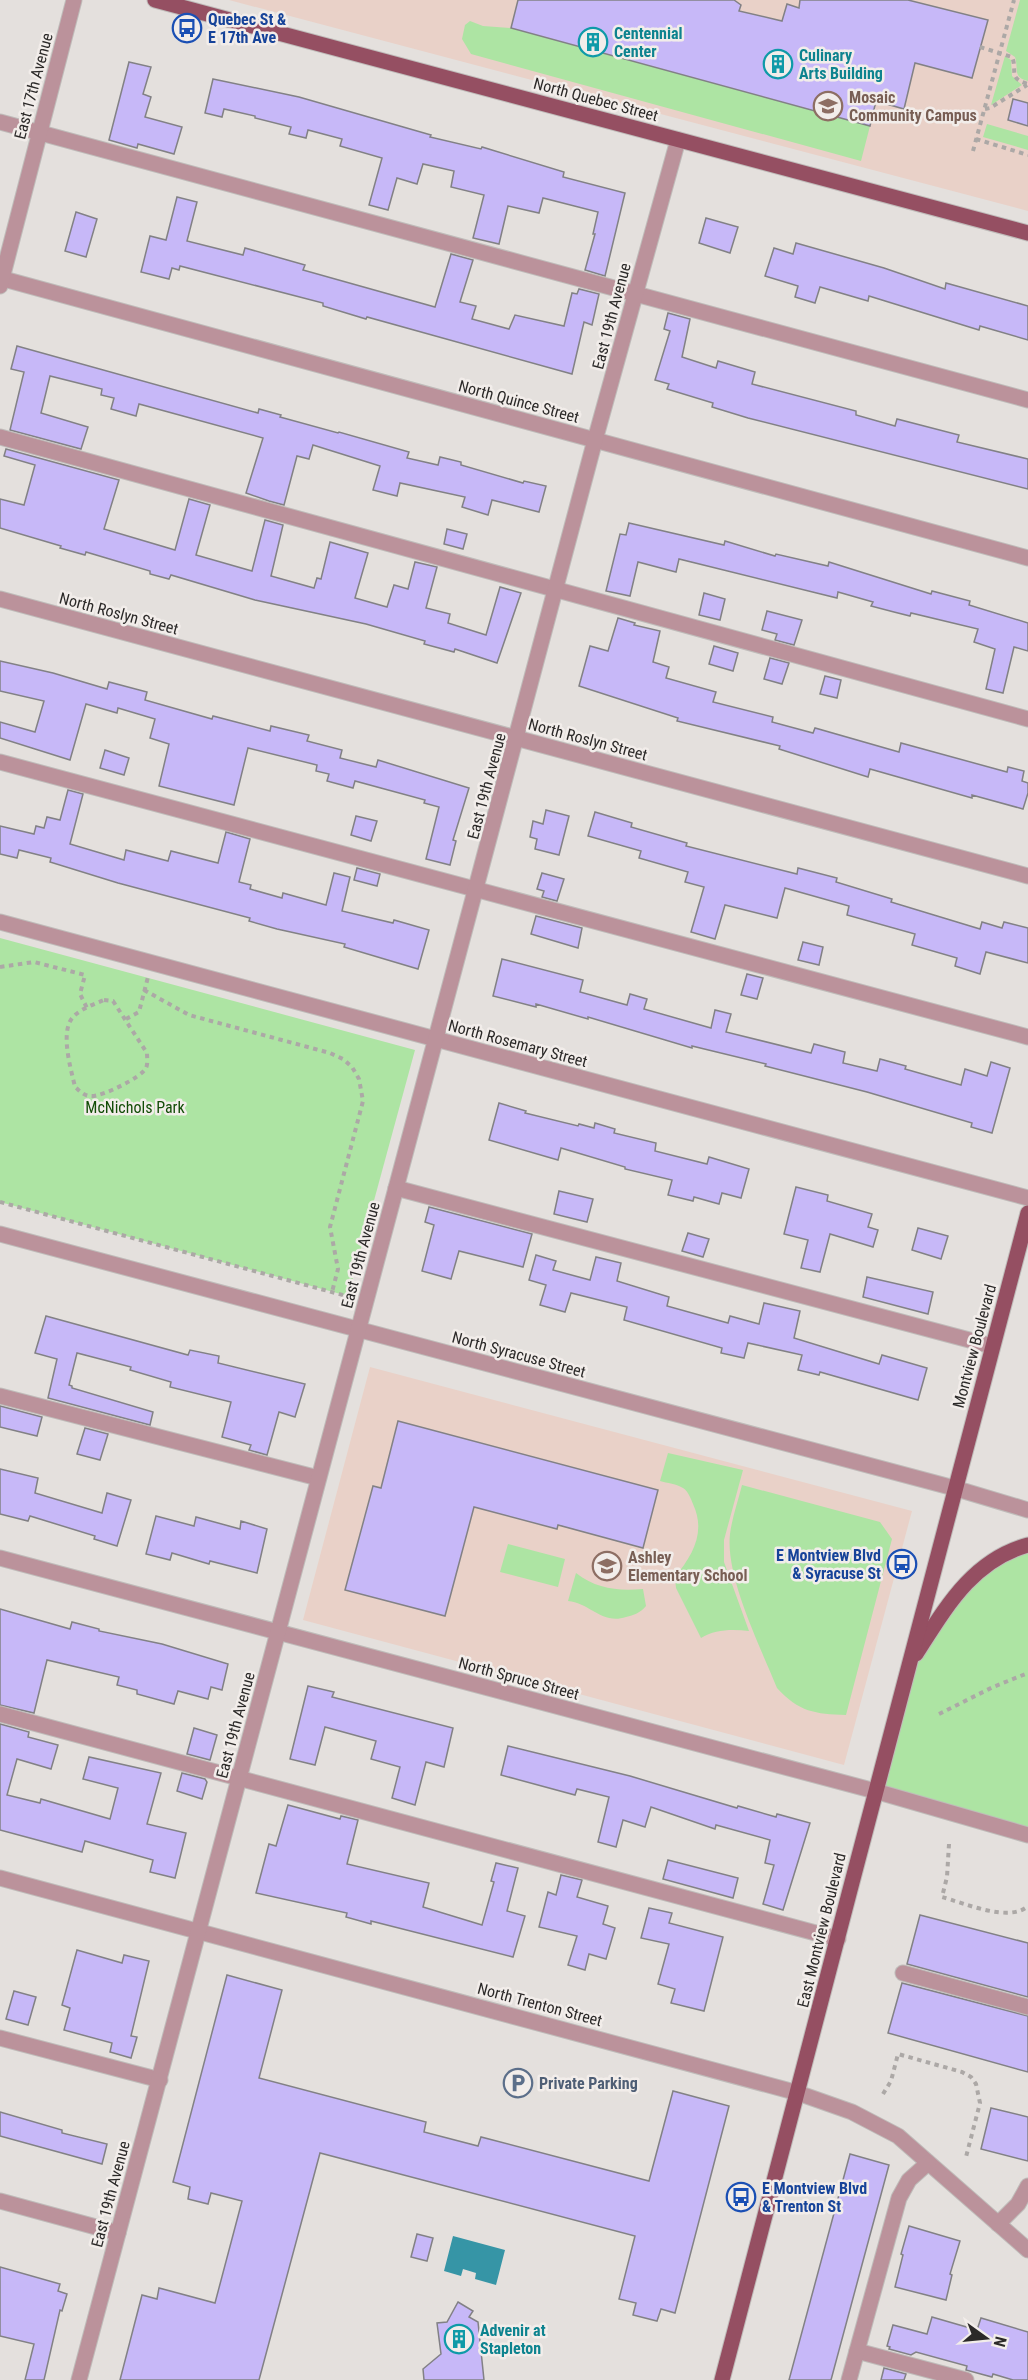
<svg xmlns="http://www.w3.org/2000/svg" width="1028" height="2380" font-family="'Roboto Condensed',sans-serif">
<rect width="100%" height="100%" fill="#e4e0dd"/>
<g fill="#e9d1c8">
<path d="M229,0H1028V211Z"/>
<path d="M370,1367L912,1511L844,1765L303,1620Z"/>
</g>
<g fill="#ade4a3">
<path d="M1020,0H1028V81C1012,77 1019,69 1015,57L1006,51Z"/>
<path d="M470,21L483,26L511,28L870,126L861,161L471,54L462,39L465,25Z"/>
<path d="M1005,56L1011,60L1012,76L1022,85L991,105Z"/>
<path d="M987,124L1028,136V150L983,137Z"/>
<path d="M0,938L415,1050L348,1296L0,1202Z"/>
<path d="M668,1453L743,1470L724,1540V1562L749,1631C733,1629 715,1629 701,1638L676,1588L675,1577C693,1555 706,1532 693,1504C691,1499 688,1491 683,1488C677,1484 667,1483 660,1481Z"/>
<path d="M742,1485L880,1522L892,1539L846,1715C815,1714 799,1712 777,1688C761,1648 725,1577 730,1534C732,1518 738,1501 742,1485Z"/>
<path d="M508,1544L565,1559L558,1587L500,1572Z"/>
<path d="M1028,1545V1835L875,1791L908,1667L953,1597Z"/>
<path d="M576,1573C597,1589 617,1591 643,1589L646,1606C640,1613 634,1615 626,1617C602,1625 590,1603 568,1601Z"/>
</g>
<path fill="#3695a6" d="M453,2236L505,2250L496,2285L475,2279L476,2273L463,2269L461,2276L444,2271Z"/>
<g fill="#c7b8f8" stroke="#828185" stroke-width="1.5">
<path d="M518,0H734L741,5L739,11L782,21L787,4L799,8L800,0H908L988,20L972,78L915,63L904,109L876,101L870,126L511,28Z"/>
<path d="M129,62L151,67L143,94L151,97L145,117L182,127L174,154L138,144L137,148L109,140Z"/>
<path d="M213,79L299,97L431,135L430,137L481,149L482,147L564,172L563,177L625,193L605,276L585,270L595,234H593L598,212L543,198L539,213L508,206L499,244L473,238L484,195L451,187L454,171L423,164L417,184L397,178L388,210L369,205L382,158L340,146L342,139L308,130L306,138L289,134L291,127L255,118V116L224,109L222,117L205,113Z"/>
<path d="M1013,99L1028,103V126L1008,120Z"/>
<path d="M177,197L197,202L187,241L243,255L245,248L305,265L303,270L435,307L451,254L473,260L460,302L476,306L472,319L509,329L515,315L564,326L572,293L577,294L579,289L599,294L592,325L584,322L572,374L367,317L366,319L323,306V303L180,266L179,270L172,268L169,279L141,272L150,236L166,240Z"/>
<path d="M76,212L97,219L86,257L65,251Z"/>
<path d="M706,218L738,227L730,253L699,243Z"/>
<path d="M796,243L884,268L945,289L946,283L1028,306V340L980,326L979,330L869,296L868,301L820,287L815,303L795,297L798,286L765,276L774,248L793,254Z"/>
<path d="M668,313L690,319L682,357L716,368L718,361L755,372L752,384L856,411V415L895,426L897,419L959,435L957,442L1028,459V489L748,418L712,407L713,403L667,389L669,384L655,380L670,331L664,329Z"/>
<path d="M17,346L258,413L259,409L281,415L280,417L338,433L339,432L409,452L407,458L438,465L440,457L461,462V465L523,483L524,481L546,486L539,512L492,500L488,515L462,507L465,497L400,483L397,496L373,490L380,466L313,445L309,459L297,456L284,505L269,501L246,493L263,438L139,404L136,416L111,409L114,398L101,395L102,389L50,376L41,413L88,427L81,449L10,430L24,372L11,369Z"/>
<path d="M6,449L119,480L104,529L175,550L189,499L210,505L196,555L252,571L265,520L283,525L271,576L314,588L317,578L321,579L330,542L368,553L355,598L387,607L394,585L408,589L415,562L437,567L426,608L450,614L448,623L486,635L500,587L521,593L497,663L455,649L454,652L424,644L425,641L366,624L255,600L171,575L169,579L150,574V571L86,552L85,555L60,548L61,546L0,528V499L24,505L35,465L4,456Z"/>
<path d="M629,523L724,545L725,541L775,556L776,554L828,566L829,562L931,594L932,591L970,601L969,605L1028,623V651L1014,647L1003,693L986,689L995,649L974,642L978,629L911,613L910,616L894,612L871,606L873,602L838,592L837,598L679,559L676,572L638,562L630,596L606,591L620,534L626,535Z"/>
<path d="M447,529L467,534L463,549L444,544Z"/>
<path d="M704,593L725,599L720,620L699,615Z"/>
<path d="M767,611L802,620L794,645L775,640L777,634L762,630Z"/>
<path d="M618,618L635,623L634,625L660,631L653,662L669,667L666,678L716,692L713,702L773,717L772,722L813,733L815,728L899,752L901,743L1007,772L1008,767L1024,771L1022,781L1028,783V793L1023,809L972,795V798L870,769L868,777L779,749L780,746L677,721L678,718L579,686L590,646L608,651Z"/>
<path d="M714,646L738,653L733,671L709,664Z"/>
<path d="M770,658L789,663L782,684L764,679Z"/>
<path d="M0,661L53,673L107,689L109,682L147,692L145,700L212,719L213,716L270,731L271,726L309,735L307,741L342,750L340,758L376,767L378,760L469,788L453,840L456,841L450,865L426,859L439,807L424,803L425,800L355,781L353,788L327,781L329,774L316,771L317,765L248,748L234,805L159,786L169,744L150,738L155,719L118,708L117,713L86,704L70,760L0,738V722L35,732L44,701L0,691Z"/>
<path d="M825,676L841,680L837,698L820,694Z"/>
<path d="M105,750L129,758L124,775L100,768Z"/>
<path d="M68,790L83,794L70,844L124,860L126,850L168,861L171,851L218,863L226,832L250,839L239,882L251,885L250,889L282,898L283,893L326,905L334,873L350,877L342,911L393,923L394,920L429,930L418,969L344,947L345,944L277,929L249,921L250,918L118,883L50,862L51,858L19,850L17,858L0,854V826L34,834L36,826L44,828L47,817L60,820Z"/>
<path d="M546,810L569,816L559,855L535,849L537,839L530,837L533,821L543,824Z"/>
<path d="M595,812L632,823L631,827L687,843L686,846L797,874L798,868L837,878L836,882L892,899L891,902L980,929L982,922L1002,928L1004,922L1028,928V963L986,952L980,974L955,966L957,958L912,945L915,934L847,915L849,906L785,888L777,918L725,905L715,939L691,932L704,887L685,882L688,872L639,858L641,851L588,836Z"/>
<path d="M356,816L377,821L371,841L351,835Z"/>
<path d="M357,868L380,874L377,886L354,880Z"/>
<path d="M542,873L564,879L557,901L542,897L544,891L537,889Z"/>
<path d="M536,916L582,928L578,948L531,934Z"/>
<path d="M803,942L823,947L819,965L798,960Z"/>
<path d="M502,959L583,980L580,992L627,1005L630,994L647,999L644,1009L711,1028L715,1010L731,1014L726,1032L811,1053L814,1044L845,1052L843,1063L877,1071L880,1059L906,1066L905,1069L961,1085L965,1069L987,1076L991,1062L1010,1068L992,1133L971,1127L972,1123L867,1092L765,1066L766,1064L692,1046V1048L588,1017V1019L536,1004V1007L493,996Z"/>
<path d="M747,974L763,978L757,999L741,995Z"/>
<path d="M499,1103L526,1111L525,1113L578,1126L579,1124L594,1128L595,1123L615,1129L614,1133L656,1143L655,1151L707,1164L709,1157L749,1169L741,1198L722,1193L719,1204L694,1197L693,1201L668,1195L672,1180L625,1169V1167L561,1148L558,1160L489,1140Z"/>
<path d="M796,1187L828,1195L827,1201L872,1214L868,1227L878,1230L873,1247L830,1234L820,1272L801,1268L808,1240L784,1234Z"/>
<path d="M559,1191L593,1199L587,1222L554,1214Z"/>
<path d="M429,1207L532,1234L523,1267L459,1251L451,1279L422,1271L434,1225L425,1222Z"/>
<path d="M918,1228L948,1236L941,1259L912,1250Z"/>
<path d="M688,1233L709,1239L703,1257L682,1251Z"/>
<path d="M536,1255L556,1261L553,1270L590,1280L596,1257L621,1263L617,1281L669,1297L667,1306L728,1323L730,1316L759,1324L764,1303L800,1311L794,1338L879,1364L882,1355L927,1368L918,1400L820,1372L819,1375L798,1370L802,1355L748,1343L744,1358L721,1353L722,1348L624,1320L627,1307L571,1293L565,1312L540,1305L546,1285L529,1280Z"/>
<path d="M867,1277L933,1292L928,1314L863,1297Z"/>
<path d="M46,1316L188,1355L190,1350L219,1356L218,1363L305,1384L295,1417L279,1412L267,1455L249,1450L251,1445L222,1437L231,1402L170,1387L171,1382L130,1370L131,1367L77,1353L69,1385L72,1386V1388L153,1412L150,1425L48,1398L57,1359L35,1353Z"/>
<path d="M0,1406L42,1417L37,1436L0,1427Z"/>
<path d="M398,1421L658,1490L643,1548L558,1525L557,1529L474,1507L445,1616L345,1590L373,1486L381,1488Z"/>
<path d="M85,1428L108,1434L100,1460L77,1454Z"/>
<path d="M0,1469L38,1478L35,1493L102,1513L107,1493L131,1500L117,1546L94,1539L95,1536L30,1516L28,1521L0,1514Z"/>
<path d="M156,1516L194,1526L196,1517L240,1529L241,1521L267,1529L257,1573L210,1561L209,1564L172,1553L170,1560L146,1554Z"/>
<path d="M0,1609L70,1629L72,1622L99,1629V1631L162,1644L228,1664L222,1690L211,1687L208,1699L178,1691L174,1704L137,1694V1690L117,1685L119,1677L47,1660L34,1713L0,1705Z"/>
<path d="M308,1686L334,1692L332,1697L453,1728L444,1767L426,1762L415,1805L392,1798L400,1767L371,1759L376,1741L325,1727L315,1765L290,1759Z"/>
<path d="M0,1724L29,1732L28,1737L58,1745L51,1769L17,1759L7,1795L40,1803L41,1799L110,1819L118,1788L83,1779L89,1757L161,1773L147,1824L186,1833L175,1878L150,1872L153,1860L85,1841L82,1852L0,1830Z"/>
<path d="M194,1728L217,1735L210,1760L187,1754Z"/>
<path d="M508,1746L630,1776L737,1808L738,1806L776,1817L777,1814L810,1823L783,1910L763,1904L774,1865L765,1863L770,1840L716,1825L715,1829L651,1807L645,1827L623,1820L616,1847L598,1842L609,1797L577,1789L575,1795L501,1775Z"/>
<path d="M182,1773L205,1779L207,1782L202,1799L177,1791Z"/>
<path d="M288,1805L340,1819L341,1816L358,1820L347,1864L429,1883L423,1907L482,1925L494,1882L491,1881L496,1863L518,1868L507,1911L525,1916L513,1957L371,1921V1924L346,1917L347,1913L256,1893L269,1844L276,1846Z"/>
<path d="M668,1860L738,1878L733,1898L663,1879Z"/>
<path d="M561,1875L582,1880L577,1897L608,1906L603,1924L615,1928L606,1959L589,1954L585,1970L568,1965L577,1936L539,1927L548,1892L556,1895Z"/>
<path d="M649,1908L672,1913L669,1923L723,1937L704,2011L671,2003L675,1989L658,1984L669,1944L641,1938Z"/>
<path d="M920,1915L1028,1943V1997L907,1964Z"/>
<path d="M77,1950L122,1963L124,1955L149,1961L131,2036L137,2037L131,2058L110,2052L112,2043L64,2030L70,2008L62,2005Z"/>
<path d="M227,1975L282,1990L259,2078L426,2122L424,2132L478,2146L481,2137L649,2181L673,2091L729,2106L675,2313L661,2309L657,2321L633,2315L636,2303L619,2299L635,2236L320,2153L259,2380H120L142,2295L157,2299L159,2288L215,2303L242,2201L211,2193L208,2204L188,2199L190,2187L173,2182Z"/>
<path d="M902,1983L1028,2016V2072L888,2033Z"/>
<path d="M14,1991L36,1997L28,2025L6,2019Z"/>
<path d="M991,2108L1028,2117V2161L981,2149Z"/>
<path d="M0,2112L62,2130V2133L107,2144L102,2164L0,2136Z"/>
<path d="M850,2154L889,2165L863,2261L831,2380H789Z"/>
<path d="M909,2226L960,2241L950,2274L952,2275L946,2300L895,2287L903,2255L901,2254Z"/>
<path d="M417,2234L433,2238L427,2261L411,2257Z"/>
<path d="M0,2267L60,2284L58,2291L67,2294L62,2311L60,2310L44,2380H25L34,2344L0,2336Z"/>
<path d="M458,2302L473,2311L469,2317L478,2322L484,2380H424L423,2369L441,2354L437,2323L447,2322Z"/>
<path d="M932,2317L977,2330L981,2318L1028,2332V2380H1013L993,2374L992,2377L966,2370L967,2366L916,2352L911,2355L889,2349L890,2347L887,2346L893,2325L927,2334Z"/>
<path d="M884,2368L906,2374L904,2380H881Z"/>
</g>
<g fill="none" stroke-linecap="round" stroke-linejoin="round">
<g stroke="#bfbbb9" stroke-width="17">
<g id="minor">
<path d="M0,122L1028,400"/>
<path d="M0,278L1028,558"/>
<path d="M0,286L74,0"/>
<path d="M0,437L1028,719"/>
<path d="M0,599L1028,876"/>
<path d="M0,762L1028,1037"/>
<path d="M0,922L1028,1198"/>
<path d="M396,1188L992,1346"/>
<path d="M0,1234L954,1488L1028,1510"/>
<path d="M0,1396L318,1478"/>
<path d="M0,1558L875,1791L1028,1835"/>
<path d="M0,1714L838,1939"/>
<path d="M0,1878L798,2093L852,2112L898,2136L1028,2250"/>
<path d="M903,1973L1028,2007"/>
<path d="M0,2038L160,2080"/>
<path d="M0,2201L118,2233"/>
<path d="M998,2224L1018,2204L1028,2186"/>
<path d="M857,2351L966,2380"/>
<path d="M79,2380L595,440L678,140"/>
<path d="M849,2380L899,2198L909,2180L928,2163"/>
</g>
</g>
<g stroke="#bfbbb9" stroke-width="17">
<g id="major">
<path d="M155,0L1028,233"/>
<path d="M916,1654C945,1609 972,1560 1028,1545"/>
<path d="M722,2380C825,1991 923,1602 1028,1213"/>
</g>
</g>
<g stroke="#aca8a6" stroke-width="4" stroke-dasharray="4.5 4.5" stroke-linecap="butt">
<path d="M980,47L1012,57C1018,71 1007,78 1028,84"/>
<path d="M985,109L990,108L1027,85"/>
<path d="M976,139L1028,155"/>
<path d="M973,151L1014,0"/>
<path d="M0,967L34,962L85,975L80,994L87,1008"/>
<path d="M144,990L189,1015L330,1053L343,1059L352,1067L359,1079L363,1101L330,1227L338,1269L332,1292"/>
<path d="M104,1000L113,1001L147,1053C147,1057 148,1064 146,1068C142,1077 102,1097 91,1096C84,1096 80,1091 75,1087C71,1069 59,1030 74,1016C81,1009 94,1004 104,1000Z"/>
<path d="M126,1019L139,1012L148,977"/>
<path d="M0,1202L350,1297"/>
<path d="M939,1714L993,1687L1028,1673"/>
<path d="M949,1844L947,1877L942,1897C964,1903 1009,1923 1028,1906"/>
<path d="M883,2094L891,2081L898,2054L962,2072L971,2077L976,2084L980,2103L966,2157"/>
</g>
<use href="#minor" stroke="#bb929b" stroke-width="15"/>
<use href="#major" stroke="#954f62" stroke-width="15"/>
</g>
<defs>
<g id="bus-ring" transform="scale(1.5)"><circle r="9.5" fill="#f2edea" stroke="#1a4fb4" stroke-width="1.5"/><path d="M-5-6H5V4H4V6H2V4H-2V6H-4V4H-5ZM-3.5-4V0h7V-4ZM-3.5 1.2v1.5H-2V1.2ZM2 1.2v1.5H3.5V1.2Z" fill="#1a4fb4"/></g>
<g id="building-ring" transform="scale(1.5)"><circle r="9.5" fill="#f2edea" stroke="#0f9aa8" stroke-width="1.5"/><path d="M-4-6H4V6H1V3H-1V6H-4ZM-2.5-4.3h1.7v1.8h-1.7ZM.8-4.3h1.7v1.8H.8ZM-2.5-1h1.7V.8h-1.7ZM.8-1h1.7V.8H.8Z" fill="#0f9aa8"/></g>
<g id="school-ring" transform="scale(1.5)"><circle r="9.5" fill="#f2edea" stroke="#8d6e63" stroke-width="1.5"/><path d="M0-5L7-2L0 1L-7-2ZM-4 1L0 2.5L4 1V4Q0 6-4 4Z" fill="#8d6e63"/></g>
<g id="parking-ring" transform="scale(1.5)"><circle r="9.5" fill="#f2edea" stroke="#5c6f8a" stroke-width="1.5"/><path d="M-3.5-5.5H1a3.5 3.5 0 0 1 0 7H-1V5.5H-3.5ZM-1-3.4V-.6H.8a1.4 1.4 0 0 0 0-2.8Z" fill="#5c6f8a"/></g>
</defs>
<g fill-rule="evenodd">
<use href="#bus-ring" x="187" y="28"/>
<use href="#building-ring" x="593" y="42"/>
<use href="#building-ring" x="778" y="64"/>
<use href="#school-ring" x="828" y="106"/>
<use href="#bus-ring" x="902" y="1564"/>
<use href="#school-ring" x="607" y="1566"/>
<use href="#parking-ring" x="518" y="2083"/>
<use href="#bus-ring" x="741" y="2197"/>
<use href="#building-ring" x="459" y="2339"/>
</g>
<g text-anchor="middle" stroke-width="5" stroke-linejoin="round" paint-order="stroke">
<g font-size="16" font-weight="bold" fill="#164399" stroke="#f2edea" text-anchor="start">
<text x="208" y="25">Quebec St &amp;<tspan x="208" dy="18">E 17th Ave</tspan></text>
<text x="881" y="1561" text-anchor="end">E Montview Blvd<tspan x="881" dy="18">&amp; Syracuse St</tspan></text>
<text x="762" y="2194">E Montview Blvd<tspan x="762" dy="18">&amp; Trenton St</tspan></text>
</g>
<g font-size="16" font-weight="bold" fill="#0d838f" stroke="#f2edea" text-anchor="start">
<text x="614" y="39">Centennial<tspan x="614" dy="18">Center</tspan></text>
<text x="799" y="61">Culinary<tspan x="799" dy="18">Arts Building</tspan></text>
<text x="480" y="2336">Advenir at<tspan x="480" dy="18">Stapleton</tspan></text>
</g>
<g font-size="16" fill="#2b2928" stroke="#f2edea">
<text transform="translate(33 86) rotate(-75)" y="6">East 17th Avenue</text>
<text transform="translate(596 99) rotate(15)" y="6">North Quebec Street</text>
<text transform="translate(611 316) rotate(-75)" y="6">East 19th Avenue</text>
<text transform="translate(519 401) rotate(15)" y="6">North Quince Street</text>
<text transform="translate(119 613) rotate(15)" y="6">North Roslyn Street</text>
<text transform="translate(588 739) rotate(15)" y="6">North Roslyn Street</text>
<text transform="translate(486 786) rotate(-75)" y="6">East 19th Avenue</text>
<text transform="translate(518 1043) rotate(15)" y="6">North Rosemary Street</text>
<text transform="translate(360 1255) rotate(-75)" y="6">East 19th Avenue</text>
<text transform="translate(974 1346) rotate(-75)" y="6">Montview Boulevard</text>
<text transform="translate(519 1354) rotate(15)" y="6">North Syracuse Street</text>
<text transform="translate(519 1678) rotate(15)" y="6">North Spruce Street</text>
<text transform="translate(235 1725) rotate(-75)" y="6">East 19th Avenue</text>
<text transform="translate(821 1930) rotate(-76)" y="6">East Montview Boulevard</text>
<text transform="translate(540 2004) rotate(15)" y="6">North Trenton Street</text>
<text transform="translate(110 2194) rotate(-75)" y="6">East 19th Avenue</text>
</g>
<g font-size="16" font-weight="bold" fill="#785e54" stroke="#f2edea" text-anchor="start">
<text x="849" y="103">Mosaic<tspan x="849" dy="18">Community Campus</tspan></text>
<text x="628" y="1563">Ashley<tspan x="628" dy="18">Elementary School</tspan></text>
</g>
<g font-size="16" fill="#134d07" stroke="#f2edea">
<text x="135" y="1113">McNichols Park</text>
</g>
<g font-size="16" font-weight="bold" fill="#4e5e75" stroke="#f2edea" text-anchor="start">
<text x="539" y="2089">Private Parking</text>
</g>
</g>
<g transform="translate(986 2338) rotate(105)" stroke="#f2edea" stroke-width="4.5" paint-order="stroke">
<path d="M0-4.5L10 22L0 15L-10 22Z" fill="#2b2928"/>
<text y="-9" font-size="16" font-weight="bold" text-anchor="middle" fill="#2b2928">N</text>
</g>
</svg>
